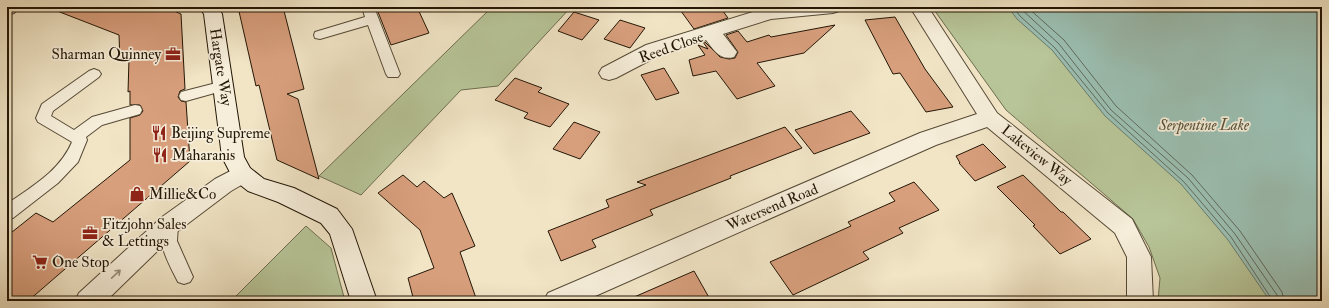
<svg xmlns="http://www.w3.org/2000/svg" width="1329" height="308" font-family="'IM FELL Double Pica',serif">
<rect width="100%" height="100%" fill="#f1e5c6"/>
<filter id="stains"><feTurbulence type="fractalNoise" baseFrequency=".005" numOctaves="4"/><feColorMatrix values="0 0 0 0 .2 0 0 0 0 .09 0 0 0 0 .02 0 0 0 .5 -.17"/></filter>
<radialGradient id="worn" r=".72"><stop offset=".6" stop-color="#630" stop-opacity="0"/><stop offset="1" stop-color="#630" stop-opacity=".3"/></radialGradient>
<g fill="#b7c598" stroke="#6d6e4f">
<path d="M492,7H571L498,86L461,90L361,195L319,176Z"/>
<path d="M932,7H1322V301H1158L1160,278L1149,247L1133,219L1006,110Z"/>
<path d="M306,226L331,248L345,301H231Z"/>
</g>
<path fill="#9bbfb2" stroke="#6b7b6d" d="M1008,7H1322V301H1270L1228,240L1181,184L1105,116L1052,50L1017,19Z"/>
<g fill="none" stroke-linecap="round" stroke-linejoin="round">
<g stroke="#5f6a5c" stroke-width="1">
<path d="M1013,7L1020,16L1055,48L1108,113L1184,182L1231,237L1273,301"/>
<path d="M1019,7L1059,44L1111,110L1188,178L1235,234L1277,295L1278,301"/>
<path d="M1027,7L1064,40L1116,106L1192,175L1240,231L1282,292L1284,301"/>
</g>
</g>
<g fill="#d89f7d" stroke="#231606">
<path d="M52,7H165L181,14L185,89L180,91L178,97L181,101L186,102L190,161L28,301H7V236L36,213L53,222L130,160V118L140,115L143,111L140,105H130V91L128,92L129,59L120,62L119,35L52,9Z"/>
<path d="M238,7H283L304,89L287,94L298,99L319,179L277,160L259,85L256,86Z"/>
<path d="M376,7H417L429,33L391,45Z"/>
<path d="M678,7H720L728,18L694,29Z"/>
<path d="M574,12L599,20L582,40L558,31Z"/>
<path d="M895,17L925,69L953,107L926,112L900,73L893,74L865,20Z"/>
<path d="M620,20L645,28L630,48L604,39Z"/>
<path d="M835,25L804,53L757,63L775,86L737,99L716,71L693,76L689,60L705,55L698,45L708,49L703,42H705L720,57L729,59L735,58L738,52L726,35L738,31L747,42L769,35L771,37Z"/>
<path d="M664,68L679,93L656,100L641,75Z"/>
<path d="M515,78L542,88L538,92L569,104L550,127L524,118L528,113L495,100Z"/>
<path d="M851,111L870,133L814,154L795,130Z"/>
<path d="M574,122L600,132L580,159L553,149Z"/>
<path d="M785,127L802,148L730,176L731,178L650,210L653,215L592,240L596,247L561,261L548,231L609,207L606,200L646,185L637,182Z"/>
<path d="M983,144L1006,167L975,181L959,163H960L956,156Z"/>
<path d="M403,175L417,187L424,181L444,198L452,193L475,246L460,252L477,301H414L408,278L434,268L420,230L378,193Z"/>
<path d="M1023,175L1061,212H1063L1091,239L1060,254L1033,226L1035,225L997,187Z"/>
<path d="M914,182L939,210L899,228L903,233L863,252L869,259L793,295L770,262L851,226L848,222L895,201L889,193Z"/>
<path d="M694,271L711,301H625Z"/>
</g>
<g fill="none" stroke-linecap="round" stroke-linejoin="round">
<g stroke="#564a36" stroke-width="2">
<g id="lane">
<path d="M362,7H374L400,74L398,77H388L386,74L368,25L320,39L315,38L314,35L315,32L365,17Z"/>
<path d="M94,69L99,71L101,74L99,77L53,111L51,116L74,130L92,117L135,105L140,106L142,110L140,114L102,125L86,137L87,140L78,162L58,183L13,218L7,220V204C31,187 60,171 72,142L38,122L36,118L42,104L89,71Z"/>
<path d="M224,81L229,83L231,86L229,89L186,101L181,100L179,96L181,92Z"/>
<path d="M170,217L176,219L178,224L177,241L193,277L190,282L184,284L178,282C169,264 154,239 164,219Z"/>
</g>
</g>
<g stroke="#564a36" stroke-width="2">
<g id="street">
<path d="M7,7H19L14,13L7,15Z"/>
<path d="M769,7H842L839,11L833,13L771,19L723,34L737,52L734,57C720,61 714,50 706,40L660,55L616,78L609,80L602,78L599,73L602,68L646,45Z"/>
<path d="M910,7H928L997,113L1132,219L1151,257L1153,301H1127V257L1115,233L987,127L936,145L584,301H544L548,293L920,133L977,114Z"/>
<path d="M242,165L250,168L253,174L250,180L231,191L178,231L106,301H75L79,293L162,217L215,179Z"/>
</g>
</g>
<g stroke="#231606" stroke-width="2">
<path id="secondary" d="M199,7H218L222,14L244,157L250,168L264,179L294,188L337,209L352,229L377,301H351L330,234L321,223L278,202L248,191L234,180L222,157L204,14Z"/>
</g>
<use href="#lane" fill="#f6eeda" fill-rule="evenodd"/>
<use href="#street" fill="#f6eeda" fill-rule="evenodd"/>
<use href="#secondary" fill="#f6eeda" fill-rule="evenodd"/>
</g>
<defs><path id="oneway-shaft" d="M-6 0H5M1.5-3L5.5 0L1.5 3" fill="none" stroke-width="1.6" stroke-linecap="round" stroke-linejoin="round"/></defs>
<use stroke="#978d7b" href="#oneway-shaft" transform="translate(116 274) rotate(-43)"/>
<defs>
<g id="office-bare" transform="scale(1.2)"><path d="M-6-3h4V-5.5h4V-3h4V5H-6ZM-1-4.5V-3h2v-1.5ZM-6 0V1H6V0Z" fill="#8f2418" stroke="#f6eeda" stroke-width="2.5" paint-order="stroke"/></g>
<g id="restaurant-bare" transform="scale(1.2)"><path d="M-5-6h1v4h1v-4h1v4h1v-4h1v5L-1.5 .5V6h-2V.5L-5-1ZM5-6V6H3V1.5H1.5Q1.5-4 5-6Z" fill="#8f2418" stroke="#f6eeda" stroke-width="2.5" paint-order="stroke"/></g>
<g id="shop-bare" transform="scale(1.2)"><path d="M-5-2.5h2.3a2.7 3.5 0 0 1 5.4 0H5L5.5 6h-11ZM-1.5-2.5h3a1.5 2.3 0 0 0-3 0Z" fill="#8f2418" stroke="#f6eeda" stroke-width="2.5" paint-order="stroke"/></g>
<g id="supermarket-bare" transform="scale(1.2)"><path d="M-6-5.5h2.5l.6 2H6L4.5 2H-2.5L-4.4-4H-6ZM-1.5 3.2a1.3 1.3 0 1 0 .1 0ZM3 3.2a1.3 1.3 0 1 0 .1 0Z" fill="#8f2418" stroke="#f6eeda" stroke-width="2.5" paint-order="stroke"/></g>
</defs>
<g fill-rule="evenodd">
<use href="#office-bare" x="173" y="54"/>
<use href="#restaurant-bare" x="159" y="133"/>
<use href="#restaurant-bare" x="160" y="155"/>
<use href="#shop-bare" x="137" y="194"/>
<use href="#office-bare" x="90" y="233"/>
<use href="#supermarket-bare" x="40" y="262"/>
</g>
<g text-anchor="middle" stroke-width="3.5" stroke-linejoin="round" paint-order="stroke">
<g font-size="15" fill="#231606" stroke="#f6eeda">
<text transform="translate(671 47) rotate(-19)" y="5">Reed Close</text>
<text transform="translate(221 67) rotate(81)" y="5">Hargate Way</text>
<text transform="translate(1037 155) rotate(39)" y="5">Lakeview Way</text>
<text transform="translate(772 207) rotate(-23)" y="5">Watersend Road</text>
</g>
<g font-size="15" fill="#231606" stroke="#f6eeda" text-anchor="start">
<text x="161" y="59" text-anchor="end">Sharman Quinney</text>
<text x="171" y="138">Beijing Supreme</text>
<text x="172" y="160">Maharanis</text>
<text x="149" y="199">Millie&amp;Co</text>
<text x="102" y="229">Fitzjohn Sales<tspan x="102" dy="17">&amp; Lettings</tspan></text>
<text x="52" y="267">One Stop</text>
</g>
<g font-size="15" font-style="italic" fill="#575339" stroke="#f6eeda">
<text x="1204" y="130">Serpentine Lake</text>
</g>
</g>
<rect width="1329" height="308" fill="none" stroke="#f1e5c6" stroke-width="24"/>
<rect x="8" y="8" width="1313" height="292" fill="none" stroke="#231606" stroke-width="2"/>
<rect x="12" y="12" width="1305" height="284" fill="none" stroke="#231606"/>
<rect width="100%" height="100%" filter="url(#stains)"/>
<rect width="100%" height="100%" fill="url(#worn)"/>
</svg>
